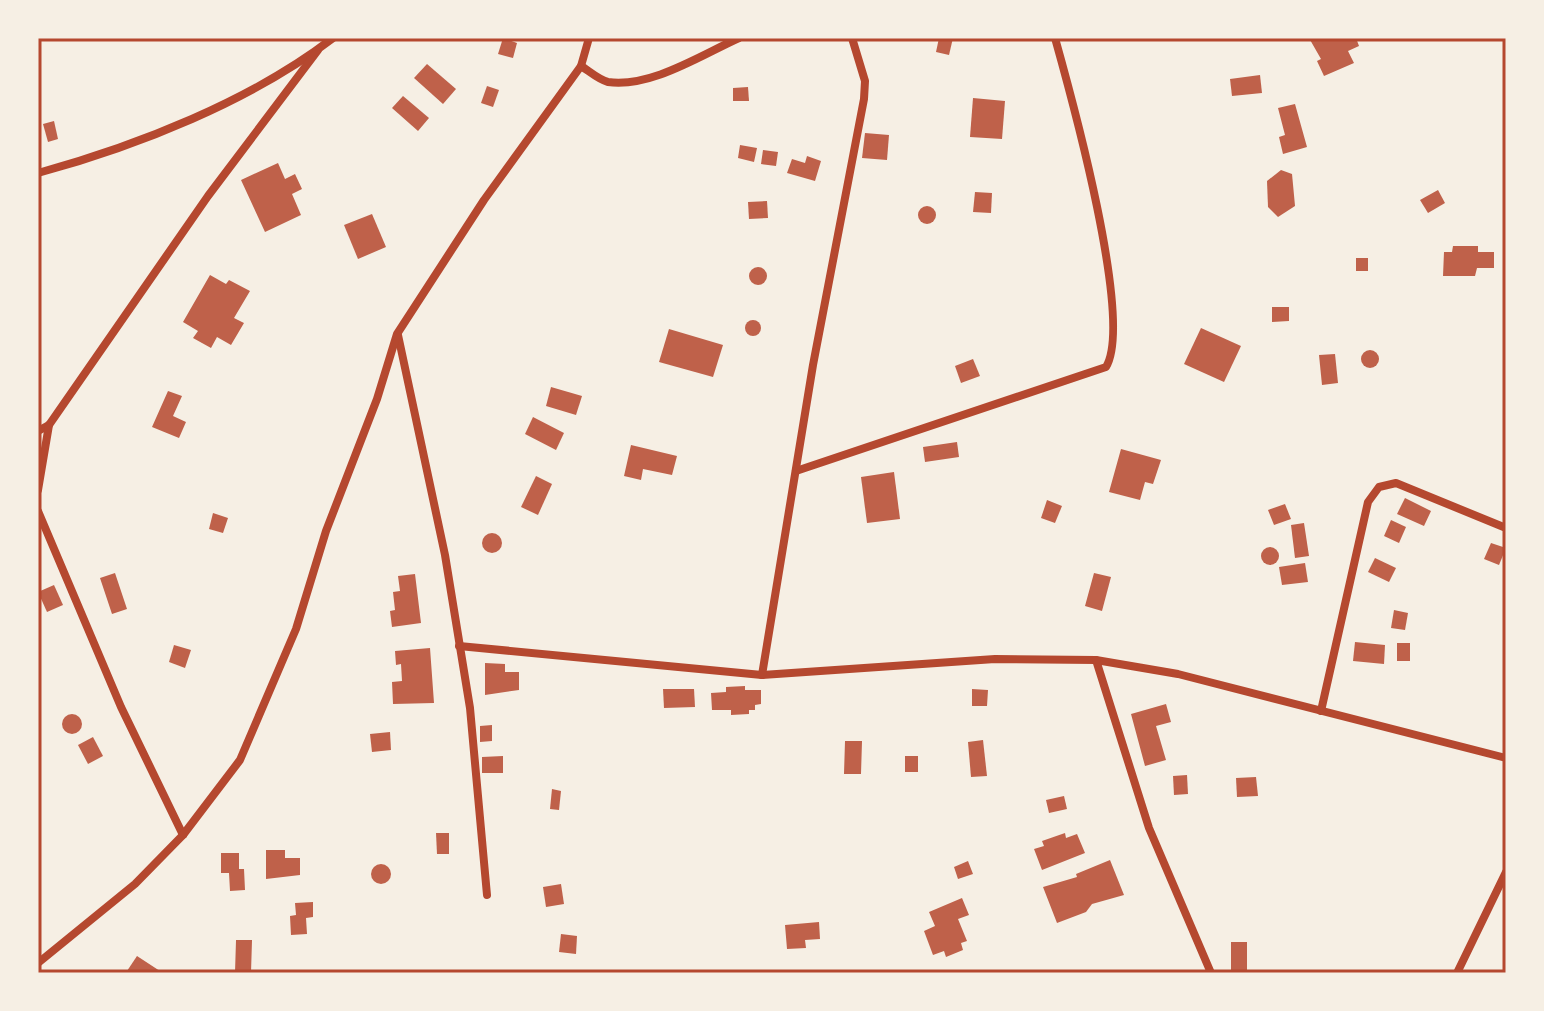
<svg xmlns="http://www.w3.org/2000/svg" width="1544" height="1011" font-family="'PT Sans Narrow',sans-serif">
<rect width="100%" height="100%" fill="#f6efe4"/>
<g fill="#bf614a">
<path d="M503,38L517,43L513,58L498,54Z"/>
<path d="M939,38H953L949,55L936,52Z"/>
<path d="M1309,38H1356L1359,46L1348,51L1354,63L1324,76L1317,61L1321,59Z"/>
<path d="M427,64L456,89L443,104L414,78Z"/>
<path d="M1260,75L1262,93L1232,96L1230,79Z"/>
<path d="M487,86L499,90L493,107L481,103Z"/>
<path d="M748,87L749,101H733V88Z"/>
<path d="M403,96L429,118L418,131L392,108Z"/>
<path d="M973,98L1005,101L1002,139L970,137Z"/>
<path d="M1295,104L1307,147L1283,154L1279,137L1285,135L1278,108Z"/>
<path d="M54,121L58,139L48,142L43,124Z"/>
<path d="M865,133L889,135L887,160L862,158Z"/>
<path d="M740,145L757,148L754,162L738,158Z"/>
<path d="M763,150L778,152L776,166L761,164Z"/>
<path d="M807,156L821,161L815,181L787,173L792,159L805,163Z"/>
<path d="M278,163L285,179L295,174L302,189L292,194L301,215L265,232L241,180Z"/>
<path d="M1281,170L1292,174L1295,206L1278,217L1268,207L1267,181Z"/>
<path d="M1438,190L1445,203L1428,213L1420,200Z"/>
<path d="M975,192L992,193L991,213L973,212Z"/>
<path d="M767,201L768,218L749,219L748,202Z"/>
<circle cx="927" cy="215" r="9"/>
<path d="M372,214L386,247L358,259L344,225Z"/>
<path d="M1453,246H1478V252H1494V268H1477L1475,276H1443L1444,252H1452Z"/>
<rect x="1356" y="258" width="12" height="13"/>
<circle cx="758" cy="276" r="9"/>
<path d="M210,275L226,284L229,280L250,291L234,318L244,323L231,345L217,337L211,348L193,338L198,331L183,322Z"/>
<path d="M1272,307H1289V321L1272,322Z"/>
<circle cx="753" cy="328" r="8"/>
<path d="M1201,328L1241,346L1224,382L1184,364Z"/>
<path d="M669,329L723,345L713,377L659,362Z"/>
<circle cx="1370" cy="359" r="9"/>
<path d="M1335,354L1338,383L1322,385L1319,355Z"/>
<path d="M973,359L980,376L961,383L955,366Z"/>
<path d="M551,387L582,396L576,415L546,406Z"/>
<path d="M168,391L182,396L173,416L186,422L179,438L152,427Z"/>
<path d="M533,417L564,433L556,450L525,434Z"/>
<path d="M957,442L959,457L925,462L923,447Z"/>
<path d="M631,445L677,456L672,475L643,469L641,480L624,476Z"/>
<path d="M1121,449L1161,460L1153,484L1145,482L1140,500L1109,492Z"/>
<path d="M894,472L900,519L867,523L861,477Z"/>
<path d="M536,476L552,484L538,515L521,507Z"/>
<path d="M1405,498L1431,511L1424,526L1397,514Z"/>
<path d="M1047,500L1062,506L1055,523L1041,518Z"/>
<path d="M1285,504L1291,519L1274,525L1268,510Z"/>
<path d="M213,513L228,518L223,533L209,529Z"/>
<path d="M1391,520L1406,527L1399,543L1384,536Z"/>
<path d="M1304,523L1309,556L1295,558L1291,525Z"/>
<circle cx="492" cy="543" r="10"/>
<path d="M1491,543L1506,548L1499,565L1484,559Z"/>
<circle cx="1270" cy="556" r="9"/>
<path d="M1375,558L1396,568L1389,582L1368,572Z"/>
<path d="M1305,563L1308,582L1282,585L1279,567Z"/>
<path d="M115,573L127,609L112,614L100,578Z"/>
<path d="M1094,573L1111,577L1102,611L1085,606Z"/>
<path d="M415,574L421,623L392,627L390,611L395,610L393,592L400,591L398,576Z"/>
<path d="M54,585L63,605L47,612L38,592Z"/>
<path d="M1394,610L1408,613L1405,630L1391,628Z"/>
<path d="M1355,642L1385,645L1384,664L1353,661Z"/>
<rect x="1397" y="643" width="13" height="18"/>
<path d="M174,645L191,650L185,668L169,662Z"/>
<path d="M430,648L434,703L393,704L392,682L402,681L401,664L396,665L395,651Z"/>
<path d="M485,663L505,664V672H519V690L485,695Z"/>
<path d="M745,686V690H761V704L755,705V710H749V714L731,715V710H712L711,693L726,692V687Z"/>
<path d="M663,689H694L695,707L664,708Z"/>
<path d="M972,689L988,690L987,706H972Z"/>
<path d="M1166,704L1171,722L1156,726L1166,760L1145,766L1131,714Z"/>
<circle cx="72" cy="724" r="10"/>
<path d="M492,725V741L480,742V726Z"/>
<path d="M390,732L391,750L372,752L370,734Z"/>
<path d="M93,737L103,756L88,764L78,745Z"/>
<path d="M983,740L987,776L971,777L968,742Z"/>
<path d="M845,741H862L861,774H844Z"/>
<path d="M503,756V773H482V757Z"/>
<rect x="905" y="756" width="13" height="16"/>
<path d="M1187,775L1188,794L1174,795L1173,776Z"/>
<path d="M1256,777L1258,796L1237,797L1236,778Z"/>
<path d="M552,789L561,791L559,810L550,809Z"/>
<path d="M1064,796L1067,809L1049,813L1046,800Z"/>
<path d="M436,833H449V854H437Z"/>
<path d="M1065,833L1066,838L1077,834L1085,853L1042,870L1034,849L1044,846L1042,841Z"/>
<path d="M266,850H285V858H300V875L266,879Z"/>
<path d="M221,853H239V869H244L245,890L230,891L229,873H221Z"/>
<path d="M1110,860L1124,895L1092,904L1086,912L1057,923L1043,887L1077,877L1076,874Z"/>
<path d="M968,861L973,874L958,879L954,867Z"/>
<circle cx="381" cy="874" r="10"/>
<path d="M561,884L564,904L546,907L543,887Z"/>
<path d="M962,898L969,915L958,919L967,941L961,943L963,950L946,957L944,951L933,955L924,931L935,926L929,912Z"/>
<path d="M313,902V917L306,918L307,934L291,935L290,916L296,915L295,903Z"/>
<path d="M819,922L820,939L805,940L806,948L787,949L785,925Z"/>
<path d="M561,934L577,936L576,954L559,952Z"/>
<path d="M236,940H252L251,973H235Z"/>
<rect x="1231" y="942" width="16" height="31"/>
<path d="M137,956L163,973H130L127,971Z"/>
</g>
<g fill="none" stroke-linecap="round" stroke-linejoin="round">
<g stroke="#b5482f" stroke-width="8">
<path d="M581,66C589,71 599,80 608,82C651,88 701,55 739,38"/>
<path d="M38,173C137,146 251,101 333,38"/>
<path d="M398,335L445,555L470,708L487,895"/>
<path d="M38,431L49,425L208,196L318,50"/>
<path d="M796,471L1106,367C1134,321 1071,95 1055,38"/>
<path d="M38,490L49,425"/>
<path d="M38,511L121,707L183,835"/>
<path d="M459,646L762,675L995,659L1096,660L1178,674L1506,758"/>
<path d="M1096,660L1149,828L1211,973"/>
<path d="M762,675L813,365L864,99L865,81L852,38"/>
<path d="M1321,711L1368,502L1379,487L1396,483L1506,528"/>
<path d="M38,963L135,884L183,835L240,760L296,629L326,531L377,399L397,334L484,200L581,66L589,38"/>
<path d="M1457,973L1506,872"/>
</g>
</g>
<rect width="1544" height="1011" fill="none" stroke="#f6efe4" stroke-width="80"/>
<rect x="40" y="40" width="1464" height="931" fill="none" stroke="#b5482f" stroke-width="3"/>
</svg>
